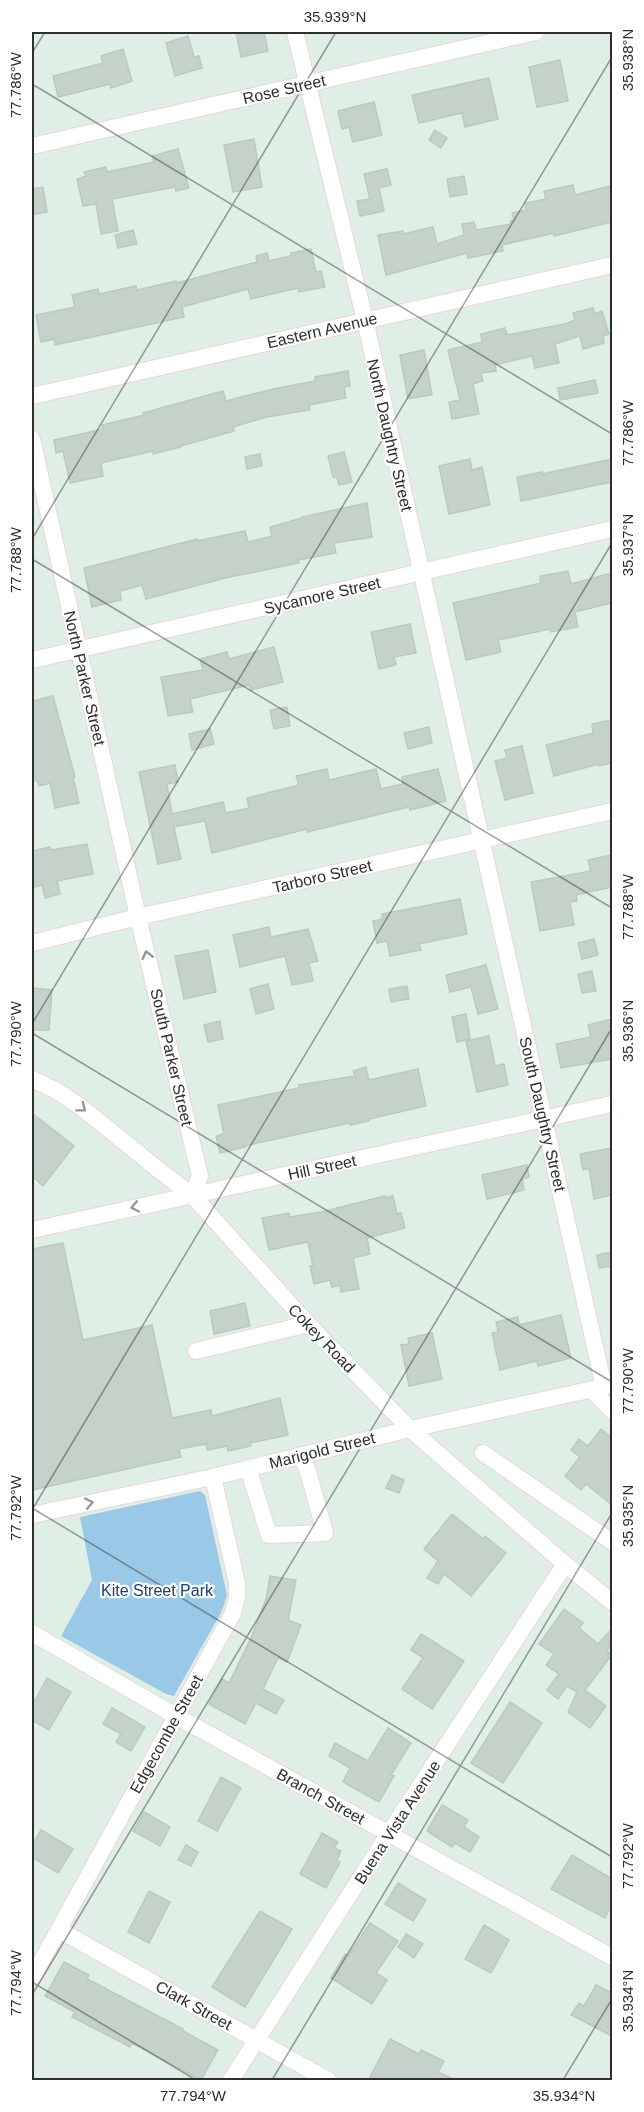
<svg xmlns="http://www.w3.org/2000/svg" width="644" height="2112" font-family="Helvetica,sans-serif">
<rect width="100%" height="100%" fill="#e0efe5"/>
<path fill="#9ac9e8" d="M200,1491L205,1495L227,1595L222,1611L174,1696L166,1694L61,1636L92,1580L80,1517Z"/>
<g fill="#c5d2c9" stroke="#b9cbc0" stroke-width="1.5">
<path d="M236,32H264L268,51L241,57Z"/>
<path d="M188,36L194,57L199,56L202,68L175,76L166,43Z"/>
<path d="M123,49L132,81L111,88L110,84L58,97L53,76L103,63L101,56Z"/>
<path d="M560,60L568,101L537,107L529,67Z"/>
<path d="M489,78L498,119L465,127L462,113L419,123L412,95Z"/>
<path d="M374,102L382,135L353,142L349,127L342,129L338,111Z"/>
<path d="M435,130L447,138L441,148L429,140Z"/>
<path d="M254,139L262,187L233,192L224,145Z"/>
<path d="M178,149L189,188L176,191L175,187L112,199L118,231L101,234L96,204L83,206L77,179L86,176L84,172L106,167L107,172L154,162L152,156Z"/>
<path d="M387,169L391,185L379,188L384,211L360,216L357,201L370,199L364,174Z"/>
<path d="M464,176L467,194L450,197L447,179Z"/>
<path d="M573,185L575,195L610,186L612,197V222L554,236V233L502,245L503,251L468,258L467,253L386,275L378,235L403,231V234L433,227L437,244L464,235L462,224L474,222L476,230L511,224L510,221L514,220L512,213L526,210L525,203L546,199L544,191Z"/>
<path d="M43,187L47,212L32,215V189Z"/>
<path d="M133,230L137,244L118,248L115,235Z"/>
<path d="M311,249L316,272L321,271L325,287L299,292L298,288L251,299L248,289L182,307L184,317L55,345L54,339L41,342L36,315L75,307L72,295L98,289L99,294L136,286L137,290L176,281V283L257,262L256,256L267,253L269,261L291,256V253Z"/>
<path d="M593,308L595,314L602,311L609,334L603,336L604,343L583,349L580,336L555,344L559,363L535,368L532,356L495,365L496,371L481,373L483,381L473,384L479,414L452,419L449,402L460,400L448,350L482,342L481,334L505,328L507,335L565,324L575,320L573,313Z"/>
<path d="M424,350L432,395L408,399L400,355Z"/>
<path d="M348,371L350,386L344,387L346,398L309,405L310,410L267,417L233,427L234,431L181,446V447L153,454V451L101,463L103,476L70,483L63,451L56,453L54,440L103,429L102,425L144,415L143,413L223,391L226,401L273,389L315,381V377Z"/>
<path d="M595,380L598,393L560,400L558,388Z"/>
<path d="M344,452L352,482L339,485L337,477H333L328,456Z"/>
<path d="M260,454L262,466L247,469L245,457Z"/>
<path d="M470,459L472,470L482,467L490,505L449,514L439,466Z"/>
<path d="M612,459V482L521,501L517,477L542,472V474Z"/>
<path d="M367,503L372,537L334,543L336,553L298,560L299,563L225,578L146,599L142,585L120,591L121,600L92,607L84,568L197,539V541L245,531L248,542L272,536L270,527L302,518V517Z"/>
<path d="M568,571L571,584L612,573V603L575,612L578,627L551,632L550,629L498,640L501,652L466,660L453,603L541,583L540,576Z"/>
<path d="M410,624L416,653L394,657L396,665L379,669L371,632Z"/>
<path d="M274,647L283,682L251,690L249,685L190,699L193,712L168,716L161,677L203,670L200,659L227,652L229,659Z"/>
<path d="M53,696L75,777H73L79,803L55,808L50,783L39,786L37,780L32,782V701Z"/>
<path d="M287,707L290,726L274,729L270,710Z"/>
<path d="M612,720V763L599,766V764L554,776L546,745L593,733L592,724Z"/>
<path d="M429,727L432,743L408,749L404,733Z"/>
<path d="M210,729L214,744L192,750L189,734Z"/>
<path d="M522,746L533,793L505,800L495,761L507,758L505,750Z"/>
<path d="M175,765L178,782L167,784L172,814L223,802L226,813L249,808L247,798L299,785L296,776L327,769L329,780L376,769L381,789L403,784L402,777L438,769L446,801L410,810L409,807L307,832V829L212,853L205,821L174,827L181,859L158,864L139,772Z"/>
<path d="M87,844L93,874L57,881L60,894L45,898L42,885L34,887L32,878V851L50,847L51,850Z"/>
<path d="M612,855V887L576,895L577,901L570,902L574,925L540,931L531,882L591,871L588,860Z"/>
<path d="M460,899L467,934L419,944L421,950L390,956L387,941L377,943L373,921L383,919L382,914Z"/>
<path d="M269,927L271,937L308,929L318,961L309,963L313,981L292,985L285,956L240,967L233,935Z"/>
<path d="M594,939L598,955L582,959L578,943Z"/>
<path d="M208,950L216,992L184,999L175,956Z"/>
<path d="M486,965L498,1009L478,1014L471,987L450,992L446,975Z"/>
<path d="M592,971L596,991L582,993L578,974Z"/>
<path d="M268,984L274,1009L256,1014L250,989Z"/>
<path d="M407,986L409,999L391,1002L389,989Z"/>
<path d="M33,988L52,990L49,1030H32Z"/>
<path d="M466,1014L470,1039L457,1042L452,1017Z"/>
<path d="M612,1019V1059L561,1068L556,1044L591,1037L588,1025Z"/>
<path d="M220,1021L223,1039L208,1042L204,1025Z"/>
<path d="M489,1036L495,1066L504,1064L508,1085L477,1092L466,1041Z"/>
<path d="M366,1067L369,1080L418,1069L426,1106L369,1119V1121L350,1125V1123L244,1146L245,1147L220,1153L216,1136L224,1134L218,1105L299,1088V1085L355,1076L353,1071Z"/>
<path d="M32,1113L74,1146L43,1186L32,1176Z"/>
<path d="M612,1148V1195L594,1199L589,1168L583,1170L580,1154Z"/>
<path d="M527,1165L529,1177L522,1179L524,1190L487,1199L482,1175Z"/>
<path d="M385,1196V1198L393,1196L397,1214L401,1213L405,1228L367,1238L370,1254L353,1258L359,1289L341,1292L340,1285L332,1287L330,1280L314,1284L310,1266H313L308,1242L269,1250L262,1218L289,1213L290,1217L321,1212Z"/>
<path d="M63,1243L83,1340L152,1325L172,1418L211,1410L212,1416L280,1398L288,1435L250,1443L251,1446L228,1451L227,1446L207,1450L206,1444L179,1449L181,1457L32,1490V1249Z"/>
<path d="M612,1252V1266L599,1268L597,1255Z"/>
<path d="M245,1303L250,1326L214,1334L210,1311Z"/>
<path d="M561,1315L571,1358L538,1366L537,1361L500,1370L492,1333L498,1332L496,1322L518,1317L519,1325Z"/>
<path d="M432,1333L442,1379L409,1386L401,1345L409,1344L408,1338Z"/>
<path d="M601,1429L612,1438V1505L586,1484L581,1490L565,1476L580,1457L571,1450L579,1439L588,1446Z"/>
<path d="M392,1475L404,1480L399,1493L386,1488Z"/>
<path d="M452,1514L483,1539L485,1536L506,1553L471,1596L444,1574L438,1584L427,1578L438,1561L424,1549Z"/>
<path d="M270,1576L296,1580L288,1620L301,1625L287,1662L278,1658L263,1689L284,1700L276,1714L256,1703L245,1724L209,1704L222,1679L229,1683L251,1638L266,1599Z"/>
<path d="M564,1609L583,1623L579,1628L598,1644L612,1629V1642L607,1651L612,1655L585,1690L606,1706L590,1728L568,1712L577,1692L567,1686L558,1699L547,1690L559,1674L546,1665L554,1654L539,1644Z"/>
<path d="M421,1634L464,1661L432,1709L402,1689L423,1658L411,1650Z"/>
<path d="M47,1678L71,1692L49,1730L32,1720V1706Z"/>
<path d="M510,1702L542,1723L503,1783L471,1763Z"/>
<path d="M112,1708L145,1727L131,1751L116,1742L121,1734L103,1724Z"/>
<path d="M388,1728L411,1743L391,1775L394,1776L379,1802L343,1782L350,1768L329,1756L335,1743L368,1761Z"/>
<path d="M221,1777L241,1788L217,1831L198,1821Z"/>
<path d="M442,1805L468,1820L464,1827L479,1837L470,1852L455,1843L452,1847L427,1831Z"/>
<path d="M144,1812L170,1827L160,1846L133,1831Z"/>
<path d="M41,1830L73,1849L58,1873L32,1857V1845Z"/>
<path d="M322,1833L338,1842L334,1848L341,1851L337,1860L340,1862L326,1888L300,1874Z"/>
<path d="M186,1845L198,1852L191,1866L178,1860Z"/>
<path d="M572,1855L612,1879V1904L605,1918L551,1889Z"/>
<path d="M398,1883L426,1900L413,1921L385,1904Z"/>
<path d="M149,1891L170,1902L149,1943L128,1932Z"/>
<path d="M260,1911L292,1929L245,2007L212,1987Z"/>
<path d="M370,1923L398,1941L376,1973L387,1980L372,2004L331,1978L345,1954L348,1956Z"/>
<path d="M484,1925L509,1940L491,1973L465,1959Z"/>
<path d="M406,1934L423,1944L414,1958L398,1947Z"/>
<path d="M64,1962L89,1975L87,1979L183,2029V2031L218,2050L201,2080L132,2043L130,2047L72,2017L75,2012L45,1996Z"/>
<path d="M596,1985L612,1993V2036L571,2015L579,2003L584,2006Z"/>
<path d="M390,2039L419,2054L421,2050L444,2061L438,2072L455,2080H378L370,2077Z"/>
</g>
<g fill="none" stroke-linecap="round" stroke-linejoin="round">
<g stroke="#e6d5dd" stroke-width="18">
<g id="minor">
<path d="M295,32L365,320L604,1387"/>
<path d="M32,146L536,32"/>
<path d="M32,396L612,265"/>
<path d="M32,439L138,917L200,1176L192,1195"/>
<path d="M32,660L612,529"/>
<path d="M32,943L138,917L612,811"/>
<path d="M32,1079L57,1091L81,1107L160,1171L192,1195L308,1324L410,1429L565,1564L612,1602"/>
<path d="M32,1230L612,1104"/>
<path d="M196,1351L308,1324"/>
<path d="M592,1390L612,1411"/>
<path d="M483,1453L612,1542"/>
<path d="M248,1468L269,1535L325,1533L309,1475L302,1455"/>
<path d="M32,1515L213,1477L410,1429L612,1385"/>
<path d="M32,1633L176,1716L612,1957"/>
<path d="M59,1930L328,2080"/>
<path d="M32,1978L233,1613L237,1598V1583L213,1477"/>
<path d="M231,2080L389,1833L565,1564"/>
</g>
</g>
<use href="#minor" stroke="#fff" stroke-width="16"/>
</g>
<defs><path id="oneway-chevron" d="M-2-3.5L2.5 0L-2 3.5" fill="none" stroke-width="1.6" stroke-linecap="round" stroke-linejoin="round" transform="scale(1.5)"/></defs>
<g stroke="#969696">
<use href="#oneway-chevron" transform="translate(147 955) rotate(-103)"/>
<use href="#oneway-chevron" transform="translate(82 1108) rotate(37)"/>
<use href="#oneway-chevron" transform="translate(135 1207) rotate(168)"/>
<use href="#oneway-chevron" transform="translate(89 1503) rotate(-12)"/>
</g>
<path fill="none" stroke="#2e2e2e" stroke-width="1.5" stroke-opacity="0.45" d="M32,53L45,32M32,84L612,434M32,539L336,32M32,559L612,908M32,1024L612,57M32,1033L612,1382M32,1508L612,1857M32,1510L612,543M32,1982L196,2080M32,1995L612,1028M272,2080L612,1513M563,2080L612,1999"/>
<g text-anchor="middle" stroke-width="4.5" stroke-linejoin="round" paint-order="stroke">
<g font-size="16" fill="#2e2e2e" stroke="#fff">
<text transform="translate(284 89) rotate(-13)" y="6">Rose Street</text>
<text transform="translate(322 330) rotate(-13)" y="6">Eastern Avenue</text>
<text transform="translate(390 435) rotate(77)" y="6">North Daughtry Street</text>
<text transform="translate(322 595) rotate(-13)" y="6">Sycamore Street</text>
<text transform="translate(85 678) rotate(77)" y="6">North Parker Street</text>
<text transform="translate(322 876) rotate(-13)" y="6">Tarboro Street</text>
<text transform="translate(172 1057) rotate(77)" y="6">South Parker Street</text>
<text transform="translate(543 1114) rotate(77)" y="6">South Daughtry Street</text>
<text transform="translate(322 1167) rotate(-12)" y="6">Hill Street</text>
<text transform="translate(322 1338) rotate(46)" y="6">Cokey Road</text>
<text transform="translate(322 1450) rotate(-14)" y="6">Marigold Street</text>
<text transform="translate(166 1734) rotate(-61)" y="6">Edgecombe Street</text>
<text transform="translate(321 1796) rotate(29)" y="6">Branch Street</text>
<text transform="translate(397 1822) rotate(-57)" y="6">Buena Vista Avenue</text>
<text transform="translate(194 2005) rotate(29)" y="6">Clark Street</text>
</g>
<g font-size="16" fill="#174171" stroke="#fff">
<text x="157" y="1596">Kite Street Park</text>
</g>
</g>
<rect width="644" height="2112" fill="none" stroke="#ffffff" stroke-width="66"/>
<rect x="33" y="33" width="578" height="2046" fill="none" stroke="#2e2e2e" stroke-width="2"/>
<g font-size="15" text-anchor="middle" fill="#2e2e2e">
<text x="335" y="22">35.939°N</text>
<text transform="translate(628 60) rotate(-90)" y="5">35.938°N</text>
<text transform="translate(16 85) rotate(-90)" y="5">77.786°W</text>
<text transform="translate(628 433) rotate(-90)" y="5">77.786°W</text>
<text transform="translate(628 545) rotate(-90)" y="5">35.937°N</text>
<text transform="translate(16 560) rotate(-90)" y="5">77.788°W</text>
<text transform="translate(628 907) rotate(-90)" y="5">77.788°W</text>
<text transform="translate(628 1031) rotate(-90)" y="5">35.936°N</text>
<text transform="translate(16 1034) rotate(-90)" y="5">77.790°W</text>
<text transform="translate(628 1381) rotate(-90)" y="5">77.790°W</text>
<text transform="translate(16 1508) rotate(-90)" y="5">77.792°W</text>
<text transform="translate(628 1516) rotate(-90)" y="5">35.935°N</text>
<text transform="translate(628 1856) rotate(-90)" y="5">77.792°W</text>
<text transform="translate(16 1983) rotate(-90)" y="5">77.794°W</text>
<text transform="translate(628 2001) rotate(-90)" y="5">35.934°N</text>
<text x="193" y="2101">77.794°W</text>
<text x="564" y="2101">35.934°N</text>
</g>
</svg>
